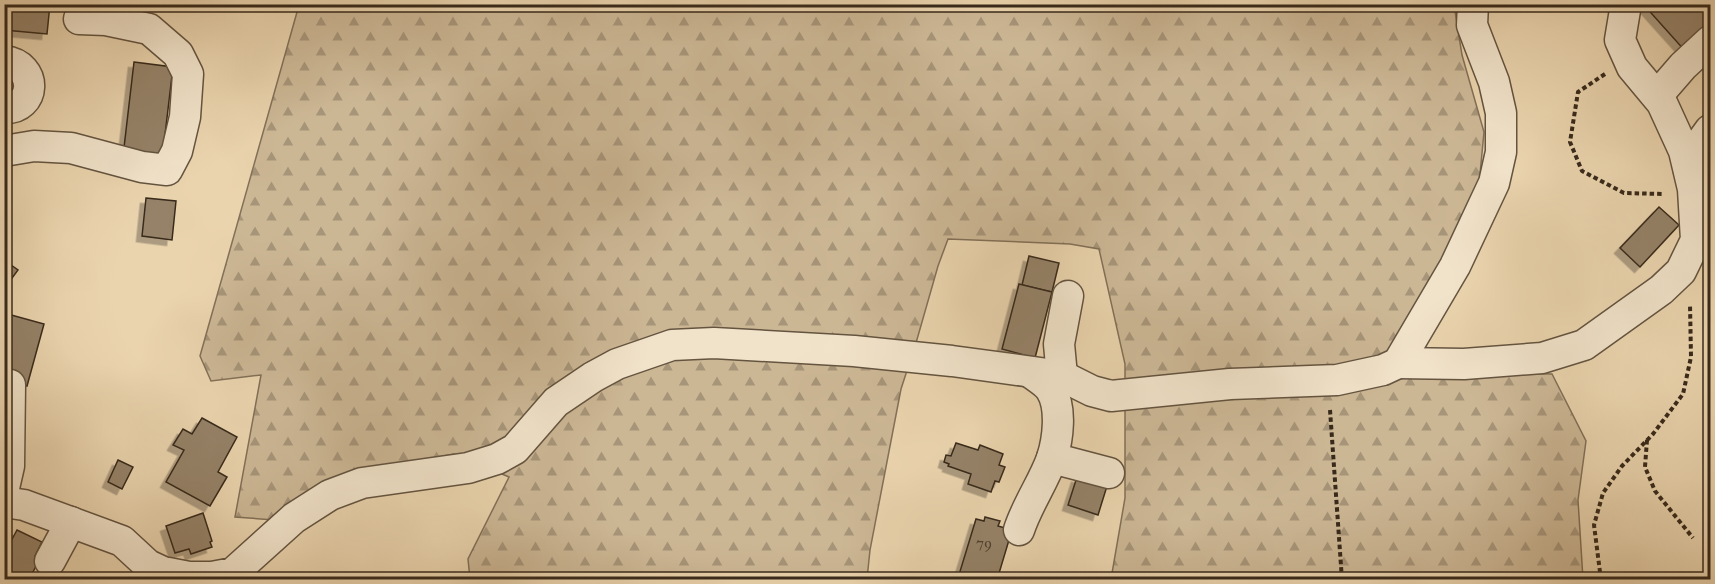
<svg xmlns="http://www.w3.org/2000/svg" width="1715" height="584" font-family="'IM FELL Great Primer',serif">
<defs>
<pattern id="forest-firs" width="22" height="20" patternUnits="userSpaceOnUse" patternTransform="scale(1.5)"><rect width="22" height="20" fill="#ccb795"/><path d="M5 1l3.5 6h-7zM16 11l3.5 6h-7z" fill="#a79579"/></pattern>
<filter id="shadow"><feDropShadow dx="-5.5" dy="5.5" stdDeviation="0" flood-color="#0004"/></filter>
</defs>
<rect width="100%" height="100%" fill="#ead4ae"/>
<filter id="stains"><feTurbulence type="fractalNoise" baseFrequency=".00333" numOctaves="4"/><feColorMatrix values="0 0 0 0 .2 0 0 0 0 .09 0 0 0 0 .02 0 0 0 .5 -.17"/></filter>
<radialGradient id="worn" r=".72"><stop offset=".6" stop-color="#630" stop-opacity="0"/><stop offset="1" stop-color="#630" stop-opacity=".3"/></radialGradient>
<path fill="url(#forest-firs)" stroke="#827058" stroke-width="1.5" d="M299,5H1454L1462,55L1484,132L1478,195L1413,315L1426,372L1552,374L1586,441L1578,500L1583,579H1111L1125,498V364L1099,249L1070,244L948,239L938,266L916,343L901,389L870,550L867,579H470L468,559L509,477L454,454L336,477L274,520L235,517L261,375L211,381L200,356Z"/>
<g fill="#958267" stroke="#382a1b" stroke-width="1.5" filter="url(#shadow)">
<path d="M4,4H50L47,34L4,30Z"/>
<path d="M128,4H150L145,13Z"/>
<path d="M1643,4H1707L1710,9V30L1686,52Z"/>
<path d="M134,62L173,67L162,160L123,156Z"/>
<path d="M146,198L176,201L172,240L142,236Z"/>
<path d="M1659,207L1679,225L1640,267L1620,248Z"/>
<path d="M1029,256L1059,263L1052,292L1022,285Z"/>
<path d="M4,260L18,270L4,289Z"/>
<path d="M1019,284L1052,292L1035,358L1002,349Z"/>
<path d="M4,313L44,324L27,386L4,380Z"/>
<path d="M202,418L237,437L218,472L227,477L210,506L166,482L184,450L173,445L183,429L192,434Z"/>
<path d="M956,443L978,450L980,445L1003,454L999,465L1005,467L999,482L995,481L991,492L968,484L971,474L948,466L949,464L944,462L946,455L951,456Z"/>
<path d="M118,460L133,467L122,489L108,482Z"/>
<path d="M1077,477L1107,486L1098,515L1068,505Z"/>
<path d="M203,513L212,541L210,542L212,547L191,554L189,549L175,553L166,526Z"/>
<path d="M985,517L1000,521L998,526L1012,530L997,580L958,578L976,519L984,521Z"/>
<path d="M17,530L42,542L35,556L40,558L29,580H4V540L10,543Z"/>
</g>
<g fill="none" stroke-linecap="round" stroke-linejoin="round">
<g stroke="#645440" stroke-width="33">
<g id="minor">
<path d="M4,61C39,65 36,110 4,108"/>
<path d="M1657,96L1683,66L1710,41"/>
<path d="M4,151L34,146L71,148L142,167L167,170L177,151L185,117L188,74L178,54L149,29L106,20L79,19"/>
<path d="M1689,170L1697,148L1710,130"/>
<path d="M1398,363L1464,364L1542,358L1584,345L1661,290L1681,271L1696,240L1693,189L1684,151L1662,103L1632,67L1620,40L1626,4"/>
<path d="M1062,376L1059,344L1068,296"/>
<path d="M1052,458L1109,473"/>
<path d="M4,488L9,466L10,385"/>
<path d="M4,502L24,505L122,541L148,565L163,572L189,577H212L233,573L294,518L330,495L362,483L468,468L497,459L515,449L556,402L593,377L617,364L672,345L714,343L854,351L952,361L1062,376L1092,391L1111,396L1230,384L1337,380L1383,370L1398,363L1455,266L1494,183L1501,152V113L1494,82L1472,25L1473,4"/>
<path d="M1019,530C1027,505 1043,483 1052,458C1058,439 1062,408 1051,390C1047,383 1036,377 1030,372"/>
<path d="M50,561L71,522"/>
</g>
</g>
<g stroke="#382a1b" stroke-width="4" stroke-dasharray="4.5 3" stroke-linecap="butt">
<path d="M1605,74L1578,92L1570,142L1582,171L1624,193L1664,194"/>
<path d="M1330,410L1342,580"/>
<path d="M1647,440L1645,467L1655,491L1693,538"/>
<path d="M1601,580L1594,525L1603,493L1622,466L1653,434L1683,394L1691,357L1690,304"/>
</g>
<use href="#minor" stroke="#f1e3ca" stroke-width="30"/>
</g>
<g text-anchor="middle" stroke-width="6" stroke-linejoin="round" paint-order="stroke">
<g font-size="15" fill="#4f402e">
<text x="984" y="548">79</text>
</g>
</g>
<rect width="1715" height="584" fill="none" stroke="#ead4ae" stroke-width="24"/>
<rect x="6" y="6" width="1703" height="572" fill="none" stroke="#382a1b" stroke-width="3"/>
<rect x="12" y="12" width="1691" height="560" fill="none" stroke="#382a1b" stroke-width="1.5"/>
<rect width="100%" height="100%" filter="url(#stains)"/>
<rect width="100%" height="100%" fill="url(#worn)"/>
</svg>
